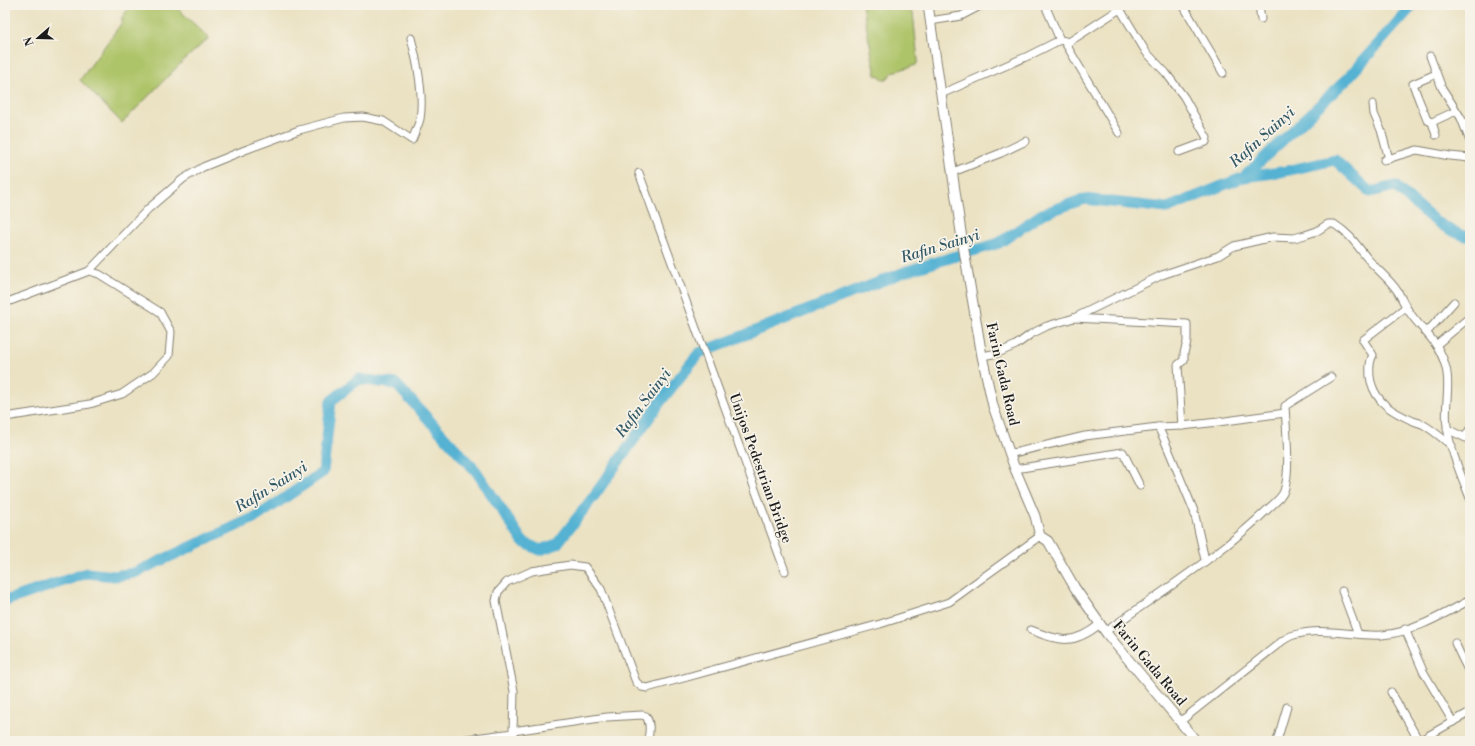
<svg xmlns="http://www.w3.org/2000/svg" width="1475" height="746" font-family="'Libre Bodoni',serif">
<rect width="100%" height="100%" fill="#f7f3e8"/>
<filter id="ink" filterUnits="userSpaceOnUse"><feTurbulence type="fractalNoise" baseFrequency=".025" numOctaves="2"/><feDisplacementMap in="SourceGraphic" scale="8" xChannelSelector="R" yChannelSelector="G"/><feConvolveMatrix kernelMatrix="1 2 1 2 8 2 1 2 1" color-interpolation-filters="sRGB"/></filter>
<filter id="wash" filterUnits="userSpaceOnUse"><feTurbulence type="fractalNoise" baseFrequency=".012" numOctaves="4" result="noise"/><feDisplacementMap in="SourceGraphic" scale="16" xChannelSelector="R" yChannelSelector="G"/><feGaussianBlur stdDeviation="0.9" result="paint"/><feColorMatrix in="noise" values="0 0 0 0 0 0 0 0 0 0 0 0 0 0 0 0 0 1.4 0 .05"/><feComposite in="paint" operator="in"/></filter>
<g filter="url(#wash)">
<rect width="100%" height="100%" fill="#ebe2c3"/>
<g fill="#aec469" stroke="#657042">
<path d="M131,5H174L209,38L183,61L122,123L80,80L123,21L121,19Z"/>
<path d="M862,5H909L911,13H913L918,61L916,65L893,72L887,79H883L876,75Z"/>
</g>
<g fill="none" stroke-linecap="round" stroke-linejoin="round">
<g stroke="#54b2d3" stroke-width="11">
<path d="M1244,177L1281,172L1335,160L1370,192L1395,186C1415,204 1442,232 1470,237"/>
<path d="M5,601L87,573L114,576L134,573L258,516L323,472L331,401L359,379L396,384L476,471L523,542L540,550L557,544L594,496L661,401L699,353L907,271L999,243L1042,214L1084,199L1167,208L1244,177L1346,80L1413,5"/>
</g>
</g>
</g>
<g filter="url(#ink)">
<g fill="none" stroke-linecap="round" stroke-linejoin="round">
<g stroke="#847f70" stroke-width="9">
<g id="minor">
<path d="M1045,5L1060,40"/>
<path d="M1183,5L1223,73"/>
<path d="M1259,5L1261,19"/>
<path d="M1120,9L1146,52L1166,73L1184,97L1207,138L1206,142L1179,152"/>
<path d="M930,21L961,16L982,5"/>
<path d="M1064,41L1119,133"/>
<path d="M1430,56L1442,88L1461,118L1470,141"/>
<path d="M941,94L1028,56L1060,40L1069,42L1126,5"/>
<path d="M1373,104L1374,114L1381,130L1389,159"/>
<path d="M1432,122L1427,120C1422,107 1417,96 1413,84L1436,74"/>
<path d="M1436,135L1432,122L1456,111"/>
<path d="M1384,160L1417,150L1450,156L1470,158"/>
<path d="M953,172L1001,153L1026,141"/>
<path d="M639,173L785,571"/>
<path d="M5,303L89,271L148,209L183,179L203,167L245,150L299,130L344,118L363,117L383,121L412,140C415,133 418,126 420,119C424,95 417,61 411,38"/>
<path d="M1406,307L1363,340L1373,355C1369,362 1369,374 1371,382C1377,404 1393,412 1413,421C1416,422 1421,423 1424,425C1434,431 1443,439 1452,446"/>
<path d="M1074,318L1187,324V342L1184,353V360L1178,365L1182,426"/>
<path d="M1427,332L1454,302"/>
<path d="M1436,345L1470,317"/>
<path d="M982,356L998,353L1016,345L1031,334L1047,326L1074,318L1162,275L1218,256L1234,246L1273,237L1294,238L1305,235L1317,231L1328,224H1334C1351,235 1355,243 1367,258C1377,270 1390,279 1398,292C1402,299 1405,306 1410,313C1425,334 1439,341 1446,368C1451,387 1444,406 1447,426C1450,450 1461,475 1470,498"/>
<path d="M5,417L90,404L122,394L153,373L169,356L171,332L160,312L99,274L89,271"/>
<path d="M1158,427L1164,439L1194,511L1205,560"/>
<path d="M1447,429L1470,440"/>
<path d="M1465,437L1470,429"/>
<path d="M1009,454L1085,436L1158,427L1182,426L1218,422L1285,413"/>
<path d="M1015,469L1123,452L1140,486"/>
<path d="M1342,591L1358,634"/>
<path d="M1405,629L1423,671L1453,722"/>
<path d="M1031,630C1061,642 1074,645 1100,624"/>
<path d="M1105,632C1159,593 1221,555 1268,509C1273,504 1282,498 1284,491C1291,471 1286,429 1285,406L1331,377"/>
<path d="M1455,643L1461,656L1470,674"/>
<path d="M1391,692L1419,741"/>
<path d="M1181,721L1281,642C1285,639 1290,636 1294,635C1323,626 1353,637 1382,635C1412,633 1444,614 1470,600"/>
<path d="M513,731L607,717L642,715L646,716C651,724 649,732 648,741"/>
<path d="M452,741L513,733L514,691L496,601L498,592L507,582L532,571L570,565L585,567L601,589L636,682L642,687L647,688L880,624L949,602L1040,536"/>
<path d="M1277,741L1287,707"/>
<path d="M1419,741L1470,712"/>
</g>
</g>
<g stroke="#847f70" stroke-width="11">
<path id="major" d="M928,5L962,239L982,356L993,406L1015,469L1035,516L1040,536L1048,541L1075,588L1107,634L1196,741"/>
</g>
<use href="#minor" stroke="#fff" stroke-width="7"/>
<use href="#major" stroke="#fff" stroke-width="9"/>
</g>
</g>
<g text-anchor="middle" stroke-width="3.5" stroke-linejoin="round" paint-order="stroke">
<g font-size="14" fill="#1c1c1c" stroke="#f7f3e8">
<text transform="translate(1003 374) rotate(77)" y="5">Farin Gada Road</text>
<text transform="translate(761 468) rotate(70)" y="5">Unijos Pedestrian Bridge</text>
<text transform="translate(1150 663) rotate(50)" y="5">Farin Gada Road</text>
</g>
<g font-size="15" font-style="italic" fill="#325865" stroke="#f7f3e8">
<text transform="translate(1262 137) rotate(-42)" y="5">Rafin Sainyi</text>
<text transform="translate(940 246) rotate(-17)" y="5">Rafin Sainyi</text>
<text transform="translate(643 403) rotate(-53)" y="5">Rafin Sainyi</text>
<text transform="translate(271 487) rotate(-32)" y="5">Rafin Sainyi</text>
</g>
</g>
<rect width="1475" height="746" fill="none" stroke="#f7f3e8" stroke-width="20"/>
<g transform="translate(38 38) rotate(250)" stroke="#f7f3e8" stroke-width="3" paint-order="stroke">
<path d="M0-3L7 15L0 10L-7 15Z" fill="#1c1c1c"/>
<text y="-6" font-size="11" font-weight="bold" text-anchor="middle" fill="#1c1c1c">N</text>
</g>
</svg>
